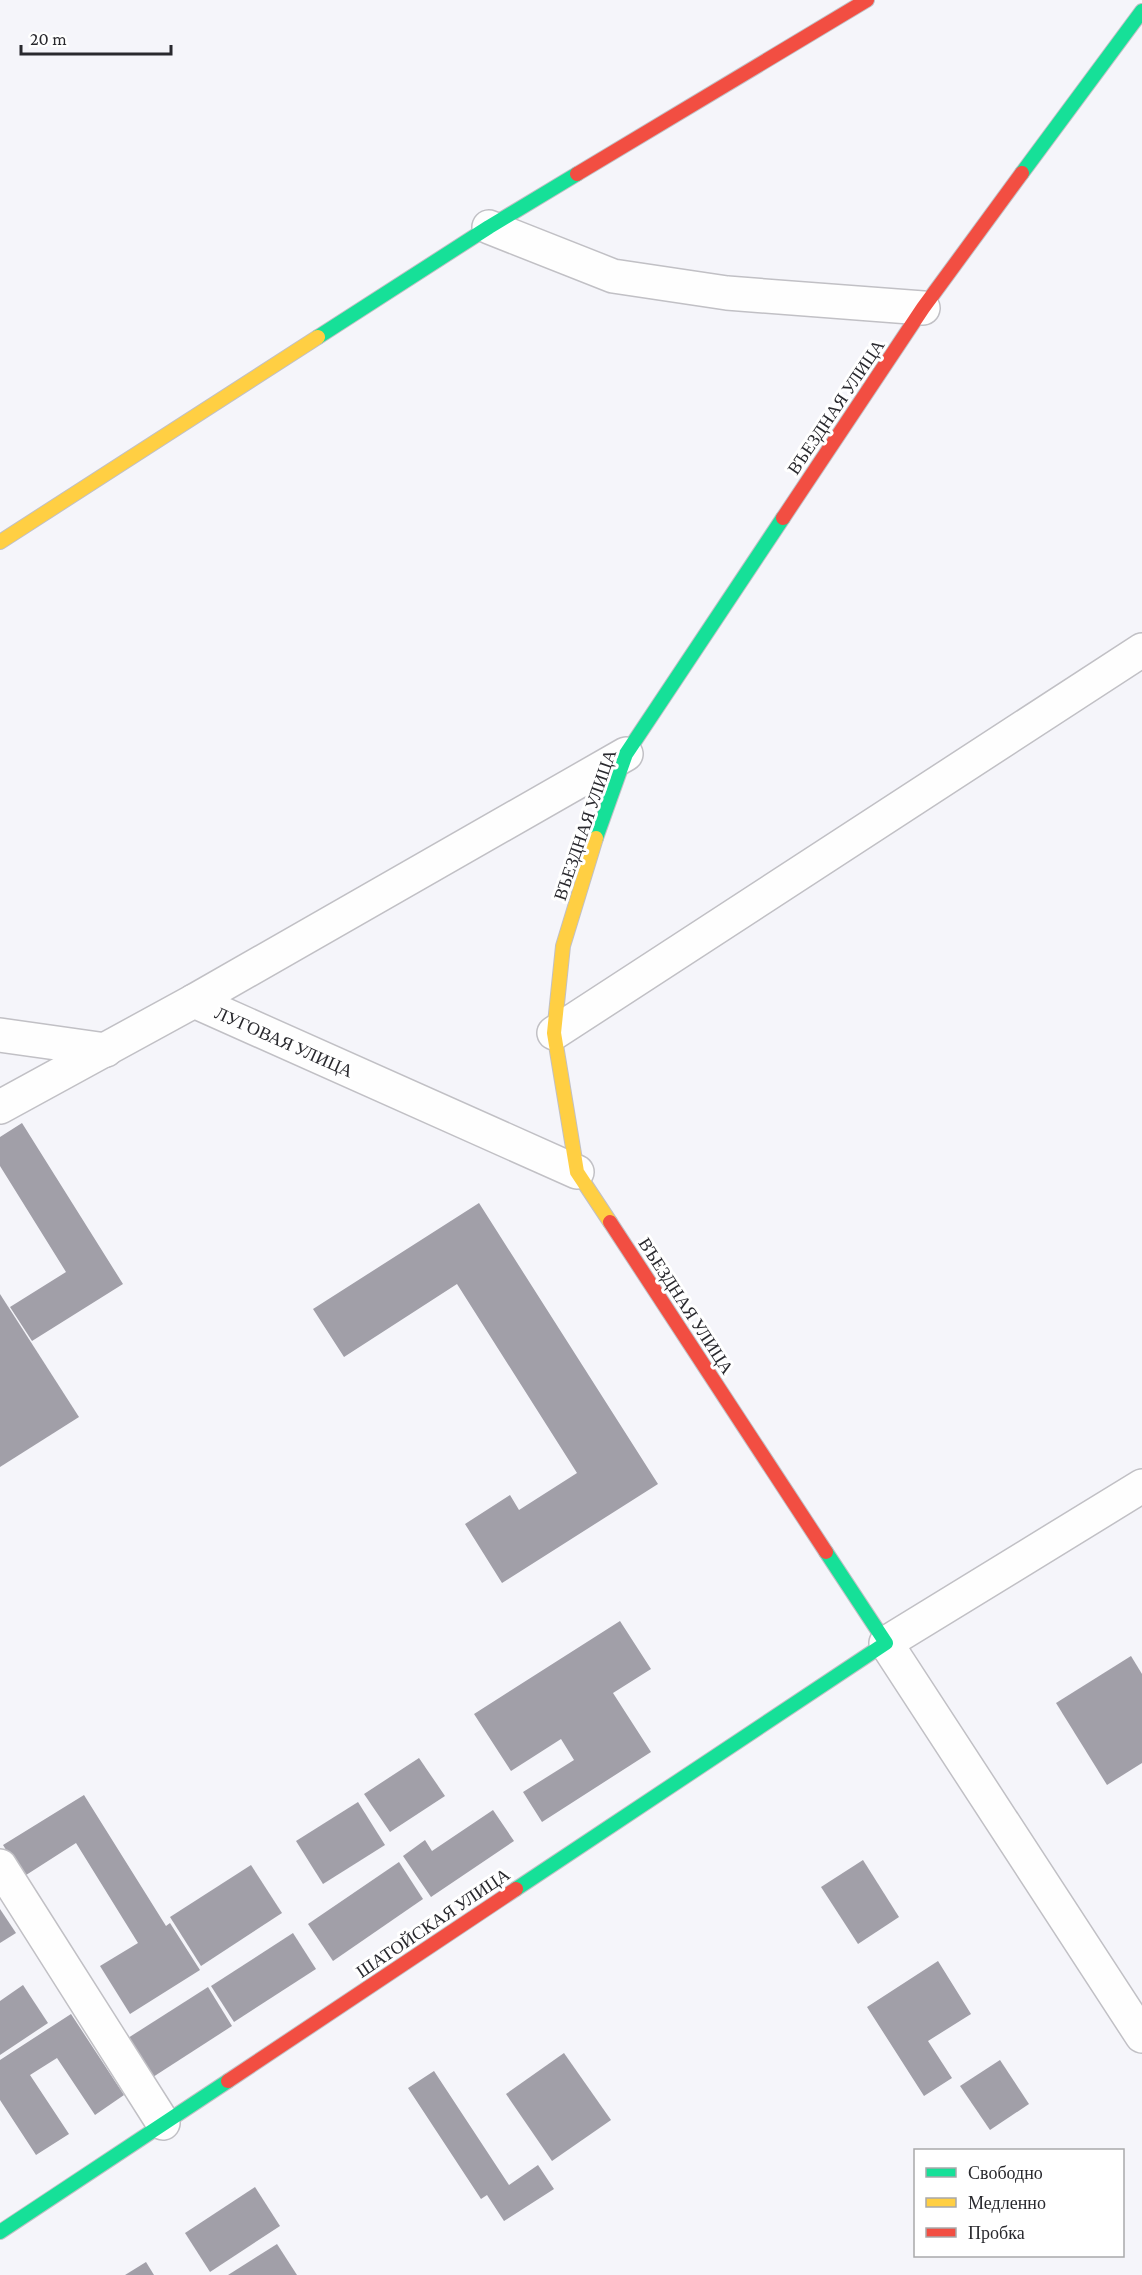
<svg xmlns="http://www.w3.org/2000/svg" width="1142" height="2275" font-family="'Crimson Pro',serif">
<rect width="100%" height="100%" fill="#f5f5fa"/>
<g fill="#a19fa8">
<path d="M22,1123L123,1284L32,1341L10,1307L66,1272L0,1166V1137Z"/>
<path d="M479,1203L658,1484L502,1583L465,1524L510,1495L519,1510L577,1473L457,1284L344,1357L313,1309Z"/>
<path d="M0,1294L79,1417L0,1467Z"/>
<path d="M620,1621L651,1669L613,1693L651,1752L542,1822L523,1792L574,1760L561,1739L511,1771L474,1714Z"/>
<path d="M1131,1656L1142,1674V1763L1107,1785L1056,1703Z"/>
<path d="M419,1758L445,1796L390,1832L364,1794Z"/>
<path d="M84,1795L166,1926L170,1923L200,1970L130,2014L100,1966L138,1943L76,1843L23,1877L3,1845Z"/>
<path d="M358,1802L385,1845L323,1884L296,1841Z"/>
<path d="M493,1810L514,1841L431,1897L403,1856L425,1840L432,1851Z"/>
<path d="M863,1860L899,1917L858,1944L821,1887Z"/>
<path d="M399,1862L423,1899L333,1961L308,1924Z"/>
<path d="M251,1865L282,1913L201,1966L170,1917Z"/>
<path d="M0,1909L16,1933L0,1943Z"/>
<path d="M293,1933L316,1969L234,2022L211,1986Z"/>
<path d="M938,1961L971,2014L928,2041L952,2078L924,2096L867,2007Z"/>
<path d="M23,1985L48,2023L0,2055V2001Z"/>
<path d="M208,1987L232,2026L153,2077L128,2038Z"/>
<path d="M71,2014L124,2095L95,2115L57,2058L30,2075L69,2134L36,2155L0,2100V2060Z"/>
<path d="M564,2053L611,2120L552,2161L506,2094Z"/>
<path d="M1000,2060L1029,2104L990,2130L960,2086Z"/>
<path d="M434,2071L509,2185L538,2165L554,2189L504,2221L487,2195L481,2199L408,2088Z"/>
<path d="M255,2187L280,2226L210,2272L185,2233Z"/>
<path d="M277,2244L297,2275H228Z"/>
<path d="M146,2262L154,2275H125Z"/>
</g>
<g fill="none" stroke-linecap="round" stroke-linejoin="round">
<g stroke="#c1c0c5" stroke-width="36">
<g id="street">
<path d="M489,227L613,276L727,293L923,308"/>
<path d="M194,1001L626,754"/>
<path d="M554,1033L1142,650"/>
<path d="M0,1035L106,1050"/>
<path d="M0,1107L194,1001L577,1172"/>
<path d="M1142,1486L886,1643L1142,2036"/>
<path d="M0,1866L163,2123"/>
</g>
</g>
<g stroke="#c1c0c5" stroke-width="16">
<g id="fast">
<path d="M1022,173L1142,11"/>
<path d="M318,337L489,227L577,174"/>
<path d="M596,838L626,754L783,518"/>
<path d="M516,1889L886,1643L826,1552"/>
<path d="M0,2232L228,2081"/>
</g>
</g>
<g stroke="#c1c0c5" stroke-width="16">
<g id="slow">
<path d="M0,542L318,337"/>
<path d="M596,838L563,946L554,1033L577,1172L610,1222"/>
</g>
</g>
<g stroke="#c1c0c5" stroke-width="16">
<g id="jam">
<path d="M577,174L867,0"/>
<path d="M783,518L923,308L1022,173"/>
<path d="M610,1222L826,1552"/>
<path d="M228,2081L516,1889"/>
</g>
</g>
<use href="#street" stroke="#fefefe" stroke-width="33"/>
<use href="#fast" stroke="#16e098" stroke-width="14"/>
<use href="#slow" stroke="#ffcf43" stroke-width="14"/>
<use href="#jam" stroke="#f24e42" stroke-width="14"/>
</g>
<g text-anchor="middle" stroke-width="6" stroke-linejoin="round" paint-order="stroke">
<g font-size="18" fill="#29292e" stroke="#fff">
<text transform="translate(836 407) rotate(-56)" y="6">ВЪЕЗДНАЯ УЛИЦА</text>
<text transform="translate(585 825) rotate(-71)" y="6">ВЪЕЗДНАЯ УЛИЦА</text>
<text transform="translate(284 1042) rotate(24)" y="6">ЛУГОВАЯ УЛИЦА</text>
<text transform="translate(686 1306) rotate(57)" y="6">ВЪЕЗДНАЯ УЛИЦА</text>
<text transform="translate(433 1923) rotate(-34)" y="6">ШАТОЙСКАЯ УЛИЦА</text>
</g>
</g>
<rect x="914" y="2149" width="210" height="108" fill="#ffffff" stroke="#a9a9ab" stroke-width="1.5"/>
<rect x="926" y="2168" width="30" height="9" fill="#16e098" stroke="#a9a9ab" stroke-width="1.5"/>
<text x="968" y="2179" font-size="18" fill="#29292e">Свободно</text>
<rect x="926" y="2198" width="30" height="9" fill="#ffcf43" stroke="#a9a9ab" stroke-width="1.5"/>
<text x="968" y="2209" font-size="18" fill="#29292e">Медленно</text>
<rect x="926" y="2228" width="30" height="9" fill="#f24e42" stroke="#a9a9ab" stroke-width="1.5"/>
<text x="968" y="2239" font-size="18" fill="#29292e">Пробка</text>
<path d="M21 45v9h150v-9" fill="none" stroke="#29292e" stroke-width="3"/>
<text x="30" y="45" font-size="18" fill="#29292e" stroke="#ffffff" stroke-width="4.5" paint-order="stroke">20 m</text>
</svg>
